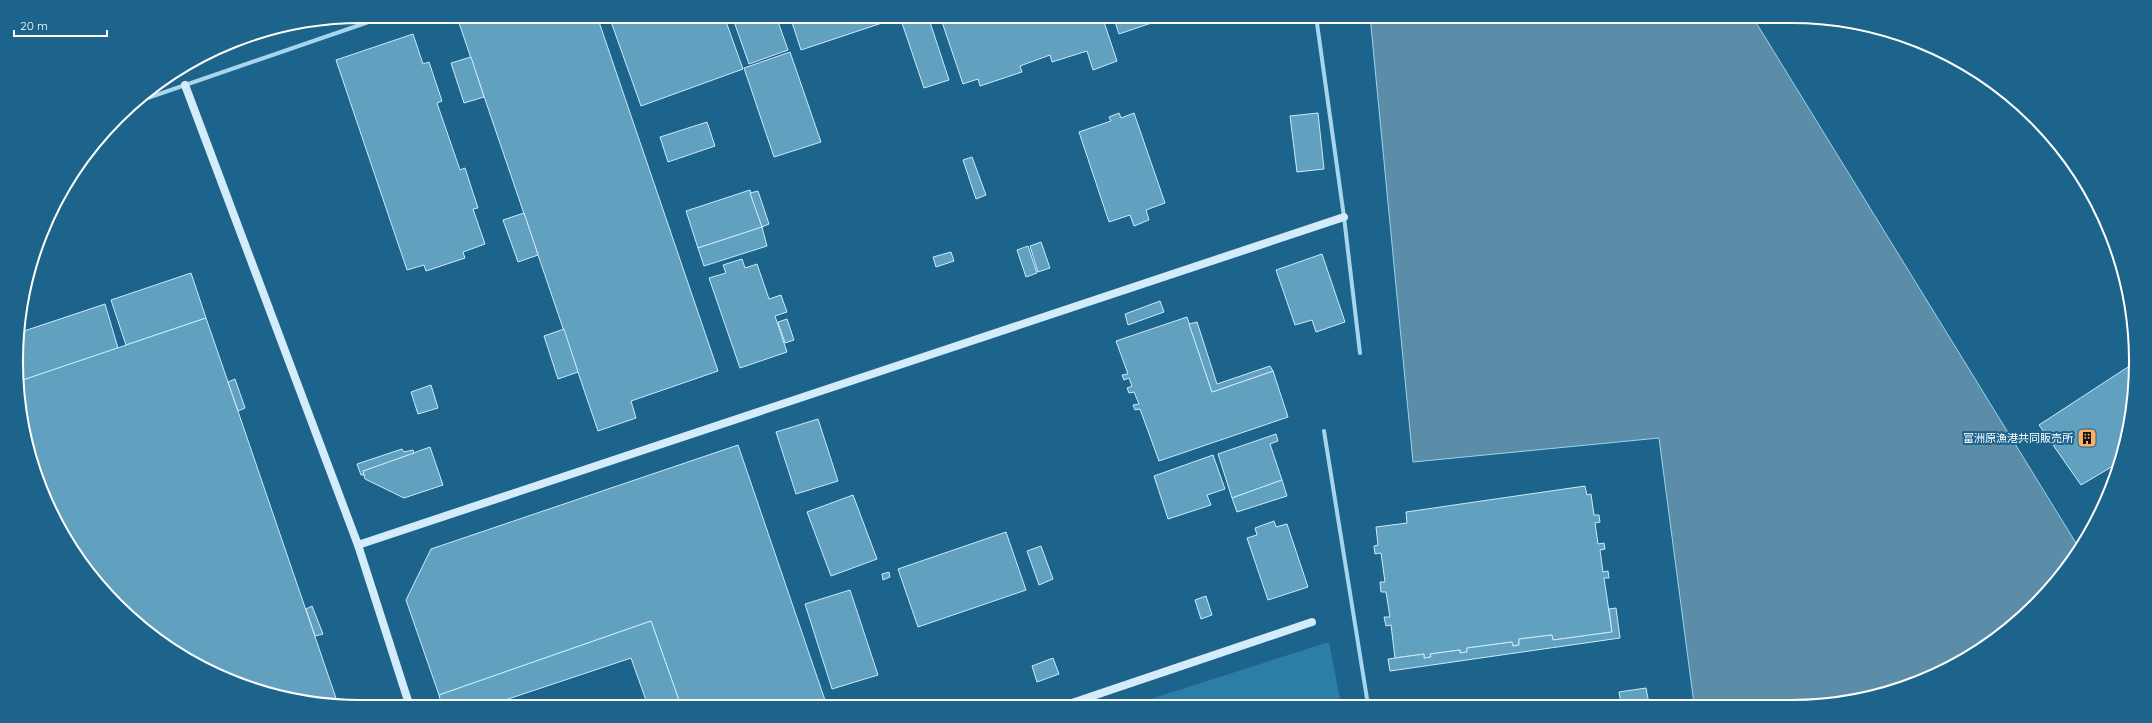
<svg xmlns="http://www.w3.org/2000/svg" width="2152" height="723" font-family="Quicksand,'Noto Sans JP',sans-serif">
<rect width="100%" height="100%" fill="#1c648b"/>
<path fill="#2c7ea6" d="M1329,642L1341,705H1132Z"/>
<path fill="#5c8da8" stroke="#9bd3ee" d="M1370,16H1752L2079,548L2018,621L1943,671L1836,704H1694L1659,438L1413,462Z"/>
<g fill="#62a0bf" stroke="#cdeaf9">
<path d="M461,16H597L718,371L631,401L636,418L598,431L457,17Z"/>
<path d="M609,16H724L743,69L641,106Z"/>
<path d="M732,16H776L788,50L749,64Z"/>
<path d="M790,16H928L949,80L924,88L900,17L801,50Z"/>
<path d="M940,16H1102L1117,61L1093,70L1087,51L1052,62L1050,55L1020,66L1022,72L980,86L978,79L963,84Z"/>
<path d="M1113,16H1172L1119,34Z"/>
<path d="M413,34L423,64L429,62L442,101L437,103L460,170L465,168L478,208L473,209L485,244L463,252L465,258L426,271L424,265L407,270L336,60Z"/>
<path d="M790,52L821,142L774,157L744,68Z"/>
<path d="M471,57L484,97L464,103L451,63Z"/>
<path d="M1119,113L1121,118L1134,113L1165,203L1146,210L1149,220L1134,226L1130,215L1109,222L1079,132L1111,121L1109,117Z"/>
<path d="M1318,113L1324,169L1297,172L1290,116Z"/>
<path d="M707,122L715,146L668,162L660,137Z"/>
<path d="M972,157L986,195L976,199L963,160Z"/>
<path d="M750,190L762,227L698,248L686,211Z"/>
<path d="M758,191L769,224L762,227L750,193Z"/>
<path d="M524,213L538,255L518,262L503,220Z"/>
<path d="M762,227L767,246L704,266L698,248Z"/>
<path d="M1041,242L1050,268L1038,272L1030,246Z"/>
<path d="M1028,246L1037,273L1026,277L1017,250Z"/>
<path d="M951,252L954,261L936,267L933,257Z"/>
<path d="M1322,254L1345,322L1316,332L1312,320L1295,325L1276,270Z"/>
<path d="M742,259L745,268L757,264L769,299L781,295L787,312L775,316L787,352L740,368L709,278L726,273L723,265Z"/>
<path d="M191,273L206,318L126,345L111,300Z"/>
<path d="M1160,301L1164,312L1128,325L1125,314Z"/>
<path d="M105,304L118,348L17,382L18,333Z"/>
<path d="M1187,317L1212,392L1273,371L1288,417L1159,461L1140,409L1135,410L1133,405L1139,404L1134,392L1129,393L1127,388L1132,386L1129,378L1124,380L1122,375L1128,374L1116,341Z"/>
<path d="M206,318L228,382L338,704L272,695L169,649L117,606L74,554L28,451L17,382Z"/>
<path d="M787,319L794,340L785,343L778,322Z"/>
<path d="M1197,322L1217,384L1270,366L1273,371L1212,392L1189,324Z"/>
<path d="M564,329L578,372L558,379L544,336Z"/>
<path d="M2131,365L2135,371V384L2124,451L2120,462L2081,485L2039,425Z"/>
<path d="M235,379L245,408L238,411L228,382Z"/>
<path d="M431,385L438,408L418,414L411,392Z"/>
<path d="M818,419L838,481L796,494L776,432Z"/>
<path d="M1276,434L1278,441L1270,444L1282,480L1232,498L1218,454Z"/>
<path d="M738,445L827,706H681L651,621L439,695L406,600L431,549Z"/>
<path d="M430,447L443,485L404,498L365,479L363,471Z"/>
<path d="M402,449L404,452L413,450L414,453L363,471L364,475H361L357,464Z"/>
<path d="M1213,455L1225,489L1207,495L1211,505L1168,519L1154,476Z"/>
<path d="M1282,480L1287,496L1237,512L1232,498Z"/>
<path d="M1585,486L1587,495L1591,494L1594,515H1599L1600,522L1595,523L1598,544L1604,543L1605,549L1600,550L1603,572L1608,571L1609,578H1604L1612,632L1553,640L1552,635L1519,639V645L1513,646L1512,642L1467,648V652L1460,653V650L1430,654L1431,657L1424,658V654L1395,658L1391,625L1386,626L1384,617H1390L1386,592H1381L1380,582H1385L1381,553L1375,554L1374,546L1378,545L1376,527L1407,523L1406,512Z"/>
<path d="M853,495L877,559L831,576L807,512Z"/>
<path d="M2101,508L2097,517L2094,512Z"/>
<path d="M1274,521L1276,527L1287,524L1308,587L1268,600L1247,538L1257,535L1255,528Z"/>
<path d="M1006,532L1026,590L918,627L898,569Z"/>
<path d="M1041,546L1053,579L1039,585L1027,551Z"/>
<path d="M889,572L890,577L883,580L882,574Z"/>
<path d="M850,590L878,675L832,689L805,604Z"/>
<path d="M1206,596L1212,615L1201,619L1195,600Z"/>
<path d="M312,606L323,634L315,636L306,609Z"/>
<path d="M1616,608L1620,638L1390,671L1388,659L1424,654V658L1431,657L1430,654L1460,650V653L1467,652V648L1512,642L1513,646L1519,645V639L1552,635L1553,640L1612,632L1609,609Z"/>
<path d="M651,621L681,706H648L631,658L484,707H442L439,695Z"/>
<path d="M1053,658L1059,674L1037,682L1032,666Z"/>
<path d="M1646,688L1649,704H1621L1619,692Z"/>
</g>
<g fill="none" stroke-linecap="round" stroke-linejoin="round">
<g stroke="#a7d5ec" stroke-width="4">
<path d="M1316,16L1344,217L1360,353"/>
<path d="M133,103L386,16"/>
<path d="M1324,431L1368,705"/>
</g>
<g stroke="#d4ecf9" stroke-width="8">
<path d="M185,85L358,545L410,707"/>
<path d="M2061,149L2097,205"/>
<path d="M358,545L1344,217"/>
<path d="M1063,706L1312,622"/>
</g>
</g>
<defs>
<g id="building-square" transform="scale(1)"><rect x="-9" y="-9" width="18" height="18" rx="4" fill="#fdb065" stroke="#1c648b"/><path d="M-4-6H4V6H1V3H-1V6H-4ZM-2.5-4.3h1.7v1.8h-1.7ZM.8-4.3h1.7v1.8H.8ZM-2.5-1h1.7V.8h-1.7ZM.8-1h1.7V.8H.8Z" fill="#111"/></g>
</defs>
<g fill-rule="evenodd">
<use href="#building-square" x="2087" y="438"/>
</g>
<g text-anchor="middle" stroke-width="4" stroke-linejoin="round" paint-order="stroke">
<g font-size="11" fill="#fff" stroke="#1c648b" text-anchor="end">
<text x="2073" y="442">富洲原漁港共同販売所</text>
</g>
</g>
<path d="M0 0H2152V723H0ZM361 23H1791A338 338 0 0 1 2129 361V362A338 338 0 0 1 1791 700H361A338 338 0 0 1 23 362V361A338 338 0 0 1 361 23Z" fill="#1c648b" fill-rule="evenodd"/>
<path fill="none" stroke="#fff" stroke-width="2" d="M361 23H1791A338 338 0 0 1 2129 361V362A338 338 0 0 1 1791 700H361A338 338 0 0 1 23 362V361A338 338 0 0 1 361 23Z"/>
<path d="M14 30v6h93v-6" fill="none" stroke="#ffffff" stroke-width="2"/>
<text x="20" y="30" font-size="12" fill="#ffffff" stroke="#1c648b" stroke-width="3" paint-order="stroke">20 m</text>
</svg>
